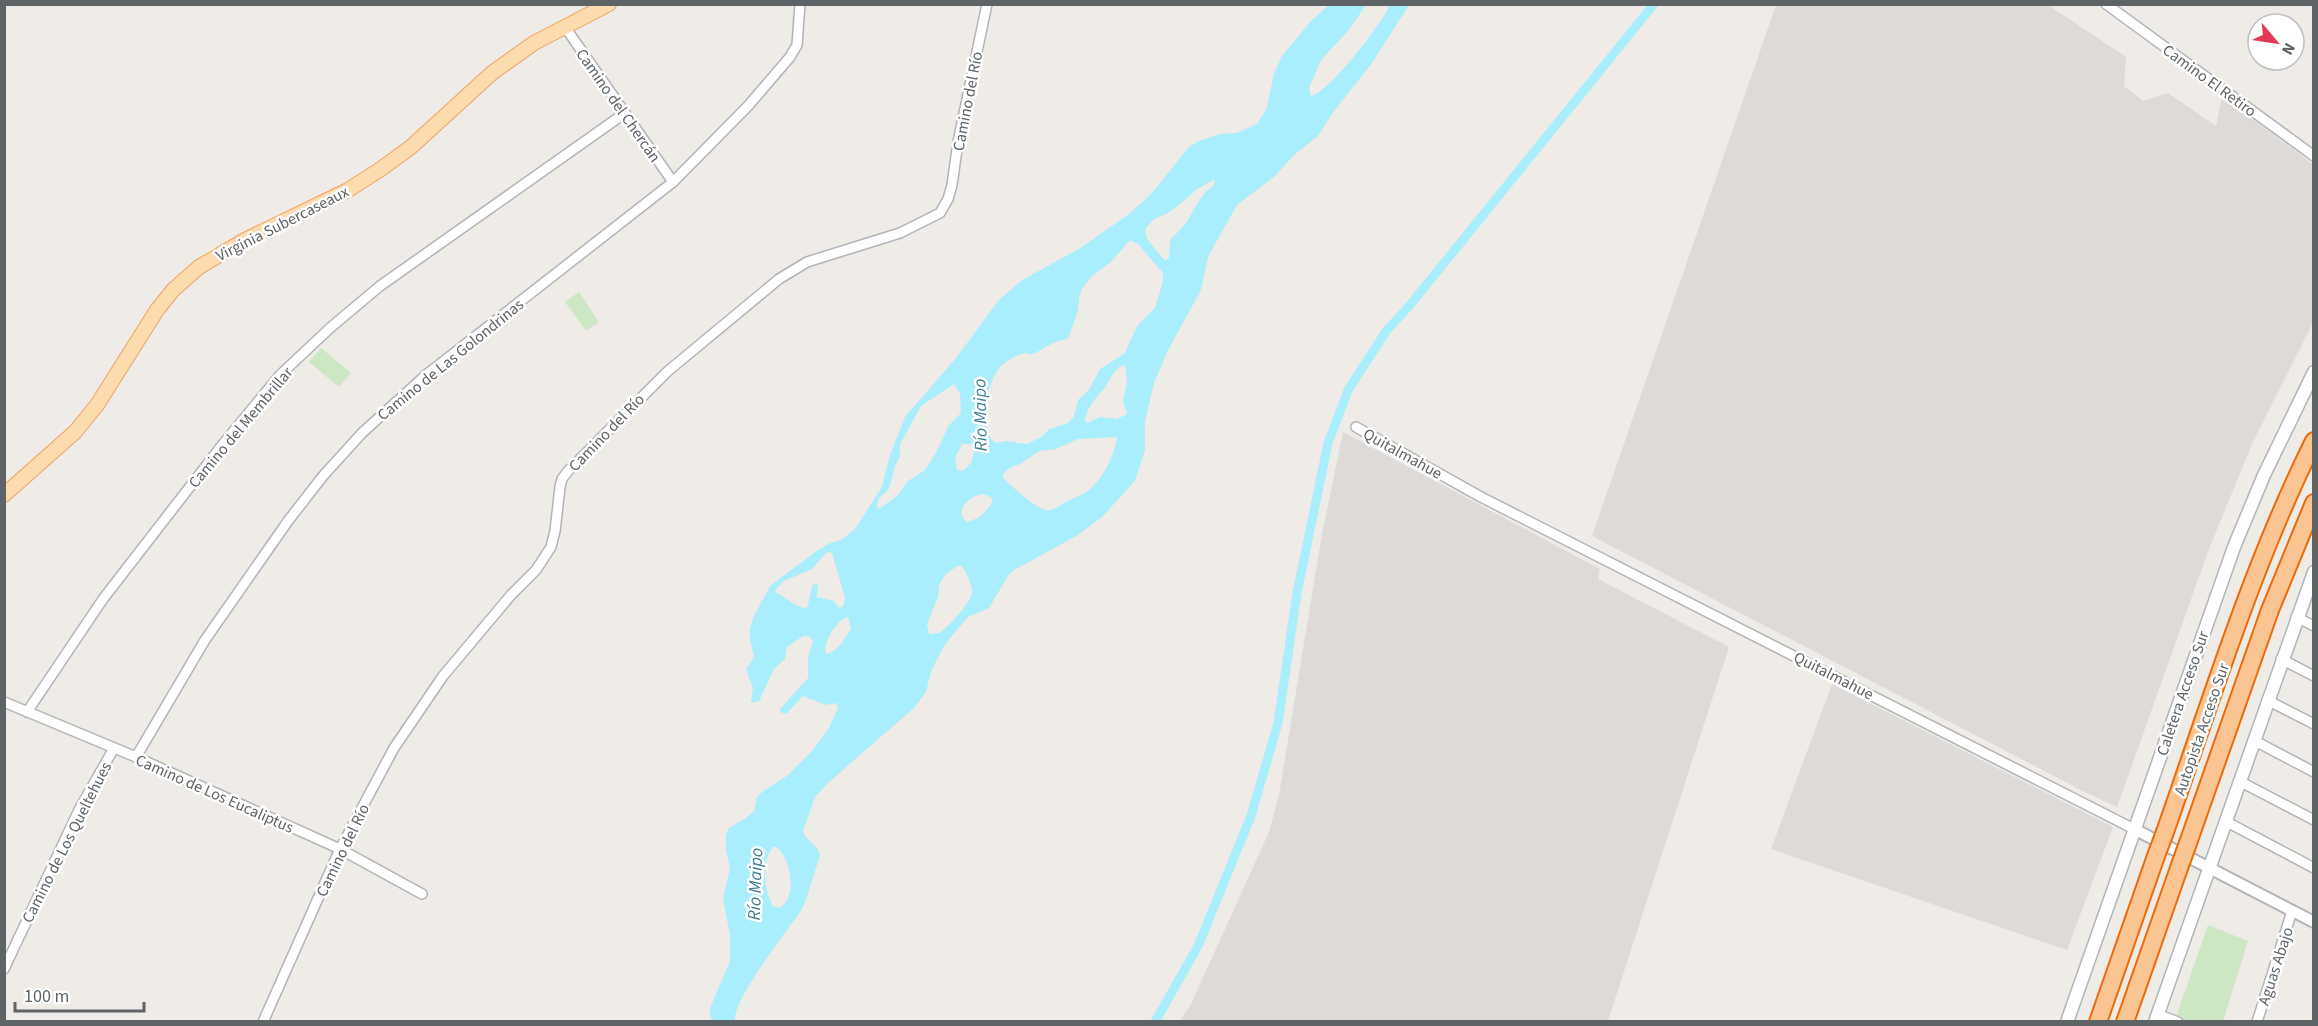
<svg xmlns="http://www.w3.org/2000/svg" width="2318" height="1026" font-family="'Source Sans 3',sans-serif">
<rect width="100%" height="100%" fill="#efebe6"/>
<g fill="#dedad8">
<path d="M1776,5H2048L2126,57L2124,86L2143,101L2168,93L2216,126L2222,97L2313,164V323L2252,444L2209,549L2117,807L2081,790L1592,536Z"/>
<path d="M1343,432L1600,569L1598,579L1729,647L1608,1021H1180L1191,1004L1269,832L1279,795L1322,534Z"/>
<path d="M1832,684L2113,827L2067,950L1771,849Z"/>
</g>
<g fill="#cde6c4">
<path d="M579,292L599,322L586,331L565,302Z"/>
<path d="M321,348L351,373L339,387L309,362Z"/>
<path d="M2208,925L2248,941L2223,1021H2188L2176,1017Z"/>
</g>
<path fill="#a9eefc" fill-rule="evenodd" d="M1329,5H1366L1348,31L1321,60L1309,88L1311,96C1330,92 1382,23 1390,5H1409L1372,63L1331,115L1319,135L1293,156L1275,176L1237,205L1220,235L1208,257L1201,290L1167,352L1154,383L1145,421V450L1135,481L1102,517L1078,535L1014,570L1008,576L989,608L968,617L945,644L931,671L926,692L914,708L828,783L815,797L803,831C806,842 818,844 820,855L806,900L800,912C786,932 732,1001 735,1021H713L710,1015V1008L730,961V935L723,899L730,868L726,850V835L729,828L746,818L754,811L757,797L762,792L787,776L812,751L829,728L838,707L836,703L826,705L803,696L786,714L780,712V709L808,678V657L813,641L809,636H803L787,647L785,659L774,669L759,701L753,703L751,701L753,688L746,669L754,657L750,639V629L753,618L770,586L818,550L830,543L841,540L855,529L882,487L890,455L905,417L956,358L998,301L1022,280L1079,249L1129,214L1151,194L1189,147L1199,141L1220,134L1237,133L1257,124L1267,108L1274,73L1282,56L1311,21ZM1215,179L1214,185C1200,194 1195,209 1186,223C1181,229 1175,235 1170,240L1169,258L1165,261L1147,239L1145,229L1154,219L1168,213L1178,206L1197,189ZM1130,240L1138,244L1163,273V281L1155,308L1138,325L1124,354L1100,369L1088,391L1078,400L1074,416L1068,423L1050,429L1041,437L1027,444L1006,441L996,443C976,431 987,380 1001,366C1006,361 1018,354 1026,353C1033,353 1027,356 1035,353C1046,348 1054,340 1068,339L1078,311L1079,297L1082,289L1091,277L1112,261ZM1125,365L1127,382L1123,401L1127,414L1117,419L1100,417L1087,423L1085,419C1089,405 1094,400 1103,390C1111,380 1112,369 1125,365ZM954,384L960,394L961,413L949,425L936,453L925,470L908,481L897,496L879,509L877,508L878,499L889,489L895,466L900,456V444L921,406ZM1117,437C1115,455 1103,478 1089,490C1082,496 1072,498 1064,503C1059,506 1053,511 1047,510C1036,509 1012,486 1003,478V473L1012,467L1022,463L1039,451L1056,449L1078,439ZM962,444H971L974,452L971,463L963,471L957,470L955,458ZM983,494L991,497L993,501C987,512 979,519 967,522C952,511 971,495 983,494ZM827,552L832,553L845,598L843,606L839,608L834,601L817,597L818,585L815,584L812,586L807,609L796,605L776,592L775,590L784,581L812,569ZM957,566H962C967,574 972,584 972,593C971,602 947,629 939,633C937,633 932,634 929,634L927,624L938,597L939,585L945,575ZM848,617L851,628C846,638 838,652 826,654C823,641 836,621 848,617ZM773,847H776C791,858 798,896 780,908L773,906C764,891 761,860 773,847Z"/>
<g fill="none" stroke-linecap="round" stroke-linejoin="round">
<path stroke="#a9eefc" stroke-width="9" d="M1155,1022L1198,946L1251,816L1278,723L1297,593L1328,443L1348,390L1387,330L1410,305L1654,4"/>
<g stroke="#b1b5b8" stroke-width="12">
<g id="minor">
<path d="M2106,4L2314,156"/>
<path d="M565,27L673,182"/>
<path d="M1356,427L1481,497L2134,829"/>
<path d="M2296,617L2314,626"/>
<path d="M2281,659L2314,676"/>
<path d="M2267,700L2314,724"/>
<path d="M4,702L136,757L340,849L422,894"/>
<path d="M27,712L103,599L223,444L280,375L330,328L380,286L625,113"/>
<path d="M2253,740L2314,772"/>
<path d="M136,757L205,640L288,521L323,476L362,433L426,375L673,182L748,106L790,57L797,45L800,4"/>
<path d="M2239,781L2314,820"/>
<path d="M2225,821L2314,868"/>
<path d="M4,969L79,810L114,748"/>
<path d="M2157,1014L2178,1022"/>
<path d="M263,1022L340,849L394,748L443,676L511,595L536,570L551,547L555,531L560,487L562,479L568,471L668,371L779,279L807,262L900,233L940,213L948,199L952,185L958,142L987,4"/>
<path d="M2257,1022L2292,911"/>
</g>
</g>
<g stroke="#b1b5b8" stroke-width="14">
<path id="tertiary" d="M2134,829L2314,922"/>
</g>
<g stroke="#b0b5b8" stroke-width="15">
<g id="secondary">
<path d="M2067,1022L2234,547L2264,475L2314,372"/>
<path d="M2155,1022L2314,572"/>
</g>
</g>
<g stroke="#eda161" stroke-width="16">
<path id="primary" d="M4,495L75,432L97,405L157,310L173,290L199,267L245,240L348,190L381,169L411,147L492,73L534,43L609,4"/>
</g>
<g stroke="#ee6a07" stroke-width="20">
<g id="motorway">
<path d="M2165,832C2211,701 2252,566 2314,441"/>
<path d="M2188,843L2270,610L2314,503"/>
<path d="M2098,1022L2156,856"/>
<path d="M2125,1022L2179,868"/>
</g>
</g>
<use href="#minor" stroke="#fff" stroke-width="9"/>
<use href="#tertiary" stroke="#fff" stroke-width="10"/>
<use href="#secondary" stroke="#fff" stroke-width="12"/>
<use href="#primary" stroke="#fcdbae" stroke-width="14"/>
<use href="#motorway" stroke="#fac593" stroke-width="16"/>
<g stroke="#ee6a07" stroke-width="20" stroke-linecap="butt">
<g id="motorway-bridge">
<path d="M2156,856L2165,832"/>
<path d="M2179,868L2188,843"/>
</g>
</g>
<use href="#motorway-bridge" stroke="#fac593" stroke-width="16"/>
</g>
<g text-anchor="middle" stroke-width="5" stroke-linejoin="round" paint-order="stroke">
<g font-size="16" fill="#5e6366" stroke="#fff">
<text transform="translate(2210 80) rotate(36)" y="6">Camino El Retiro</text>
<text transform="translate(967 101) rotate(-79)" y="6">Camino del Río</text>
<text transform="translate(619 105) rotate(55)" y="6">Camino del Chercán</text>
<text transform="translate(282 223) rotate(-27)" y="6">Virginia Subercaseaux</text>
<text transform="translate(450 359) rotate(-39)" y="6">Camino de Las Golondrinas</text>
<text transform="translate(240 427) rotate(-50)" y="6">Camino del Membrillar</text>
<text transform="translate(606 432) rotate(-46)" y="6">Camino del Río</text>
<text transform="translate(1403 453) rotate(29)" y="6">Quitalmahue</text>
<text transform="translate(1834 675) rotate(27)" y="6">Quitalmahue</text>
<text transform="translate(2182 693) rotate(-71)" y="6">Caletera Acceso Sur</text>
<text transform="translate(2201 729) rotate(-71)" y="6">Autopista Acceso Sur</text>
<text transform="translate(215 793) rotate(24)" y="6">Camino de Los Eucaliptus</text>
<text transform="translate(66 842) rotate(-63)" y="6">Camino de Los Queltehues</text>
<text transform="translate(342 850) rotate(-64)" y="6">Camino del Río</text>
<text transform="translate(2275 966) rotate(-72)" y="6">Aguas Abajo</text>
</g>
<g font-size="18" font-style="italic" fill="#3c7e94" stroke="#fff">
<text transform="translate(980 415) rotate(-91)" y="6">Río Maipo</text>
<text transform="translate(755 884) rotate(-88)" y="6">Río Maipo</text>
</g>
</g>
<rect width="2318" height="1026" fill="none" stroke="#5e6366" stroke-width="12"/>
<g transform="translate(2276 42) rotate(119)"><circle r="28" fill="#ffffff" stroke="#bfc1c2" stroke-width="1.5"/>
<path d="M0-4.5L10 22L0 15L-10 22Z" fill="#e43757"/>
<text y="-9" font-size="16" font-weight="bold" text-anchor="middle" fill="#5e6366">N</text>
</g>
<path d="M15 1002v9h129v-9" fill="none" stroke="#5e6366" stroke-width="3"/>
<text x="24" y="1002" font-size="18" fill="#5e6366" stroke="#ffffff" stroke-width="4.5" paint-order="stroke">100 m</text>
</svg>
